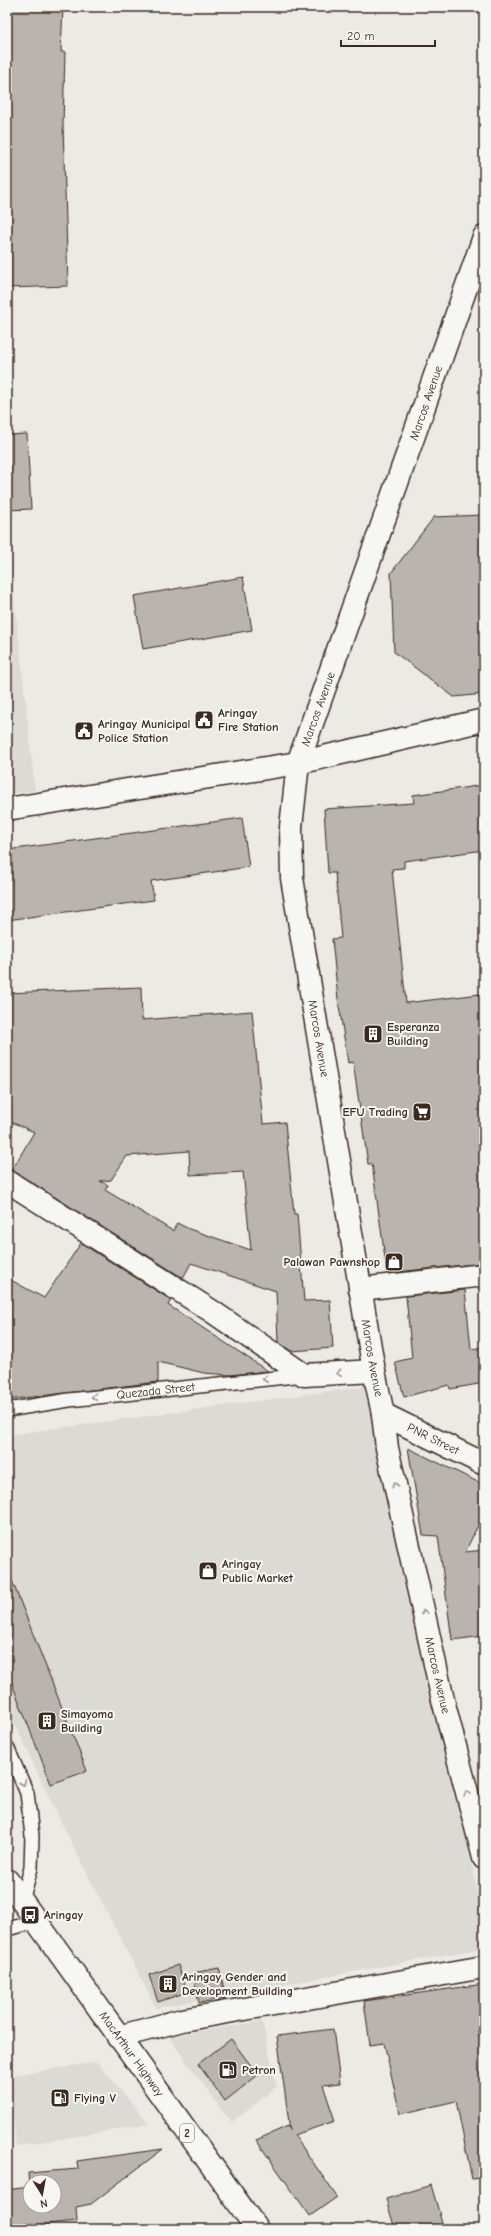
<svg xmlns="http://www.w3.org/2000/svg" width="491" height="2236" font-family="'Comic Neue',sans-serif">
<rect width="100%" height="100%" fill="#ebeae5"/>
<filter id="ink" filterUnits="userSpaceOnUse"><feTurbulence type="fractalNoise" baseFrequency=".025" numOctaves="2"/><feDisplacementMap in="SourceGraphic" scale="8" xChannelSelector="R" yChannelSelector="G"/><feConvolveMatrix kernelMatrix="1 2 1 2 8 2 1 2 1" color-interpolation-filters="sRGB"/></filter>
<g filter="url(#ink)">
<g fill="#dcdad4">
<path d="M7,557H10L35,790L7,795Z"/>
<path d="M368,1386L484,1921V1948L156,2008L61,1822L7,1708V1435Z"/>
<path d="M262,2021L277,2087L231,2123L168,2036Z"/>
<path d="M97,2062L149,2124L16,2146L9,2076Z"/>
</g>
<g fill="#bab4ae" stroke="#3b2a1e" fill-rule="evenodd">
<path d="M7,7H63L61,52H65L63,125L68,286L7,288Z"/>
<path d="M27,434L31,509L7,510V435Z"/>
<path d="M484,515V694L454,697L394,652L391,573L434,517Z"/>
<path d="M243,577L252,630L143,649L134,596Z"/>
<path d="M484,785V850L404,861V868L392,869L406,1003L480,994L484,1030V1263L387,1273L372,1164H368L353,1062L348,1063L338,999L332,939L341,938L335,873H328L324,809L414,803L413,795Z"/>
<path d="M242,818L249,867L151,881L154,900L7,920V850Z"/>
<path d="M141,987L142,1020L252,1011L263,1124L285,1122L294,1214H297L304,1301L330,1300L333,1348L291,1351L278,1342L276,1291L191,1263L183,1278L12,1170L34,1132L7,1120V993ZM189,1151L190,1175L243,1172L251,1250L189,1229L177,1223L173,1231L105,1190L108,1185L100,1181L111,1180L127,1156Z"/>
<path d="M81,1243L171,1300L168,1305L268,1371L230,1375L204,1373L158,1362V1382L7,1400V1278L44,1298Z"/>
<path d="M465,1290L471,1349L484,1347V1383L450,1389L449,1385L404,1397L395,1362L412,1358L406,1296Z"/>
<path d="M408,1448L484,1485V1513L465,1552L484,1550V1636L452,1640L438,1536L423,1535Z"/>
<path d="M7,1573H9L87,1771L51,1784L7,1671Z"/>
<path d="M178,1965L187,1992L158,2002L149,1975Z"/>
<path d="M219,1968L226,1998L199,2003L193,1973Z"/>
<path d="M484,1984V2029L478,2030L484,2056V2178L472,2179L456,2101L400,2114L384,2043L370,2045L364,2001Z"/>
<path d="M333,2029L340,2083L323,2085L335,2121L294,2135L337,2197L310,2216L256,2140L288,2126L290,2130L277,2036Z"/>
<path d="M231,2039L258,2075L225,2101L198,2064Z"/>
<path d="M163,2149L91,2204L76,2207L77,2221L7,2228V2190L29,2187L28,2173L78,2169L77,2161ZM30,2182H54V2206H30Z"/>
<path d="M431,2185L444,2229H395L386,2199Z"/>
</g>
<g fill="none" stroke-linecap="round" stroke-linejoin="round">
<g stroke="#3b2a1e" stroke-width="16">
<g id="service">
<path id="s1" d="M7,1410L69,1400L304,1375"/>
<path d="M7,1747L27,1793L32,1836L31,1868L22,1901"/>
<path d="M7,1929L36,1922"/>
</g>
</g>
<g stroke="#3b2a1e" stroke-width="25">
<g id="minor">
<path d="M7,809L298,763L484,720"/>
<path d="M7,1181L213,1312L304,1375L374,1371"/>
<path d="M360,1289L484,1275"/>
<path id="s2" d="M383,1414L484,1464"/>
<path d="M118,2037L182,2020L484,1967"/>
</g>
</g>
<g stroke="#3b2a1e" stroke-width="25">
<g id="tertiary">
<path id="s3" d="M484,237L298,763L291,827L292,878L374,1371L383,1414L387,1448L443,1700L484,1858"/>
</g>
</g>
<g stroke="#3b2a1e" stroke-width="25">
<g id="trunk">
<path id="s4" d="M7,1880L257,2229"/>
</g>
</g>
<use href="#service" stroke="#f6f6f2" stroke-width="13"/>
<use href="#minor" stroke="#f6f6f2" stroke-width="22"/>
<use href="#tertiary" stroke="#f6f6f2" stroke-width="22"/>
<use href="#trunk" stroke="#f6f6f2" stroke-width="22"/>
</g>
<defs><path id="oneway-chevron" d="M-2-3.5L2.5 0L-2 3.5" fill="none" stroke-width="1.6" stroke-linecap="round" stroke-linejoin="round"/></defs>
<g stroke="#989088">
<use href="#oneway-chevron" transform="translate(339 1373) rotate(176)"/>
<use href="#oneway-chevron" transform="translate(265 1379) rotate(174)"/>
<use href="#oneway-chevron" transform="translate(94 1397) rotate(174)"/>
<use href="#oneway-chevron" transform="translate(395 1485) rotate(-103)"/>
<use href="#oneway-chevron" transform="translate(424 1612) rotate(-103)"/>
<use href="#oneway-chevron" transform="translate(23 1783) rotate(67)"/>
<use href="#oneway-chevron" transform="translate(467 1793) rotate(-105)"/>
</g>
</g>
<defs>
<g id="civic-square" transform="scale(1)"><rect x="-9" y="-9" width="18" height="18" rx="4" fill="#3b2a1e" stroke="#f6f6f2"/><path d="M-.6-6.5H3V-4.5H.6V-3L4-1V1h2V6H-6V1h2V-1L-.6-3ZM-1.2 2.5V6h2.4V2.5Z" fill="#fff"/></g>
<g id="building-square" transform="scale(1)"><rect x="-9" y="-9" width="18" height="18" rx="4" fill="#3b2a1e" stroke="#f6f6f2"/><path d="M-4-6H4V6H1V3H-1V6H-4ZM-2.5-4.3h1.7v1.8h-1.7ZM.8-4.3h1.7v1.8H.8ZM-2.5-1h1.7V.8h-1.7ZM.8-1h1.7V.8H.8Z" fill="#fff"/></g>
<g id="supermarket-square" transform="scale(1)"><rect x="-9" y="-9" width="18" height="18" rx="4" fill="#3b2a1e" stroke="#f6f6f2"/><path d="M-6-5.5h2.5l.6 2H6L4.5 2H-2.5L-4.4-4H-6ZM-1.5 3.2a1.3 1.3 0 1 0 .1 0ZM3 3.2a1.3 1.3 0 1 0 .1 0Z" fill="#fff"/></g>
<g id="shop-square" transform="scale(1)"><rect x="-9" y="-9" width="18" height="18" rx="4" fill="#3b2a1e" stroke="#f6f6f2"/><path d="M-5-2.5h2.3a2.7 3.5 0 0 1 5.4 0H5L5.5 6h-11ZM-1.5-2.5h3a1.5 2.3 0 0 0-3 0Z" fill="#fff"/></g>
<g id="bus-square" transform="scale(1)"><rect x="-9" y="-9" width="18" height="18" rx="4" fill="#3b2a1e" stroke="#f6f6f2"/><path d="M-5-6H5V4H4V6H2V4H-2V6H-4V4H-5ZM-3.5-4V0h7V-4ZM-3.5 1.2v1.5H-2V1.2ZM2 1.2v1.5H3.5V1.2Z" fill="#fff"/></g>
<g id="fuel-square" transform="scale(1)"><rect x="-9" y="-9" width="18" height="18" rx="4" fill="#3b2a1e" stroke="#f6f6f2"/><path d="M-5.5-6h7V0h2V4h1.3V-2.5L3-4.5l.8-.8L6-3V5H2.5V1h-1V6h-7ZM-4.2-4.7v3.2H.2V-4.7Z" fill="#fff"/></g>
</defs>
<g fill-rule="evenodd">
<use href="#civic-square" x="204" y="720"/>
<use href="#civic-square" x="84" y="731"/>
<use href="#building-square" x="373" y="1034"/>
<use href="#supermarket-square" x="422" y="1112"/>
<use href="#shop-square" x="394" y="1262"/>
<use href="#shop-square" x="208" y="1571"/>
<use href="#building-square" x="47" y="1721"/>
<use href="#bus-square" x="30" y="1915"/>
<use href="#building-square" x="168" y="1984"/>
<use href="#fuel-square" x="228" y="2070"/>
<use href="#fuel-square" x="60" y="2098"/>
</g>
<g text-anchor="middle" stroke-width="4" stroke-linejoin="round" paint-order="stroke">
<rect fill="#f6f6f2" stroke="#73675e" stroke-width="1" x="180" y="2124" width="14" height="18" rx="3"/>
<g font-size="11" font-weight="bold" fill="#3b2a1e">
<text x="187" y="2137">2</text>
</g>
<g font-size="12" fill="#3b2a1e" stroke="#f6f6f2">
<text transform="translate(426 403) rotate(-71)" y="4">Marcos Avenue</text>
<text transform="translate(318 709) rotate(-70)" y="4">Marcos Avenue</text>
<text dy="4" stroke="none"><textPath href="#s3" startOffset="836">Marcos Avenue</textPath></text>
<text dy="4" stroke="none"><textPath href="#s3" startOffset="1160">Marcos Avenue</textPath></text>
<text dy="4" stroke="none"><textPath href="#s1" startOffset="150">Quezada Street</textPath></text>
<text dy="4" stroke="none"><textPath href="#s2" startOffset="56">PNR Street</textPath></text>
<text dy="4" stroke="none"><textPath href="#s3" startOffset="1484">Marcos Avenue</textPath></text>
<text dy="4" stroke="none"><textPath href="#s4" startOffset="214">MacArthur Highway</textPath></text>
</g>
<g font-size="12" font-weight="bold" fill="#3b2a1e" stroke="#f6f6f2" text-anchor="start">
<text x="218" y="717">Aringay<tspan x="218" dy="14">Fire Station</tspan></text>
<text x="98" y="728">Aringay Municipal<tspan x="98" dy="14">Police Station</tspan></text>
<text x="387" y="1031">Esperanza<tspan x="387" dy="14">Building</tspan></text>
<text x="408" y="1116" text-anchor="end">EFU Trading</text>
<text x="380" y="1266" text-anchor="end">Palawan Pawnshop</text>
<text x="222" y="1568">Aringay<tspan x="222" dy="14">Public Market</tspan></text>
<text x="61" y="1718">Simayoma<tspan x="61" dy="14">Building</tspan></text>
<text x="44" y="1919">Aringay</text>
<text x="182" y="1981">Aringay Gender and<tspan x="182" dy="14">Development Building</tspan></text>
<text x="242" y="2074">Petron</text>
<text x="74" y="2102">Flying V</text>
</g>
</g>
<rect width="491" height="2236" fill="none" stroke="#f6f6f2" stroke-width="24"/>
<rect x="12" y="12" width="467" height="2212" fill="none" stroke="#3b2a1e" stroke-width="1.5" filter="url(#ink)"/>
<g transform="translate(42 2194) rotate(169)"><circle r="19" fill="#f6f6f2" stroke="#aba49d"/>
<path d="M0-3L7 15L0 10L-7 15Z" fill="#3b2a1e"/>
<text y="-6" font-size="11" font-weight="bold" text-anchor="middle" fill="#3b2a1e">N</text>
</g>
<path d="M341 40v6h94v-6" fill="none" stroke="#3b2a1e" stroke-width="2"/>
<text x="347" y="40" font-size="12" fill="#3b2a1e" stroke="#f6f6f2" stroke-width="3" paint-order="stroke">20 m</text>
</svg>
